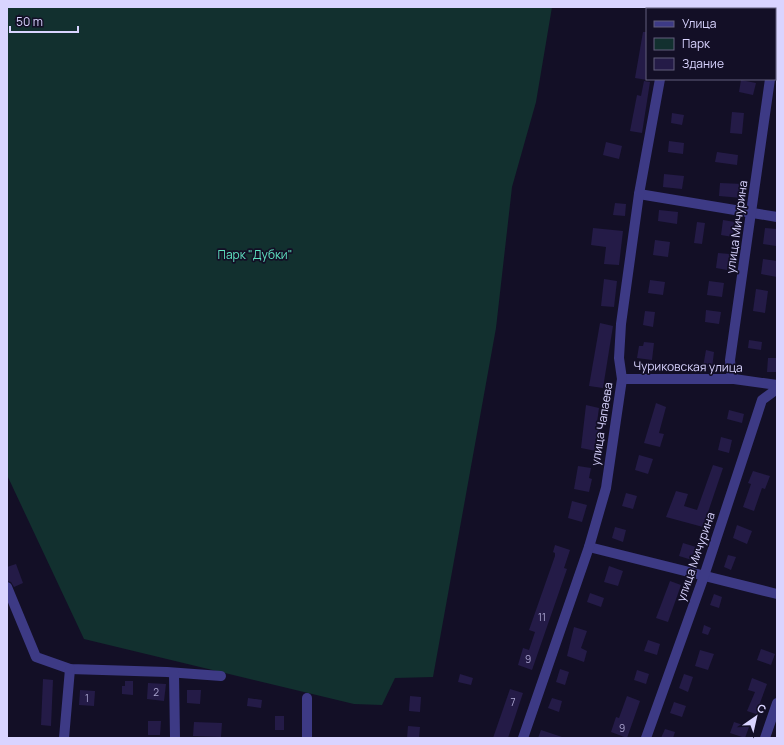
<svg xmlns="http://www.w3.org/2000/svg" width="784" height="745" font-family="Manrope,sans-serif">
<rect width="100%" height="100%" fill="#130f26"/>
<path fill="#12302f" d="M7,7H552L536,102L512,187L496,328L433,677L395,678L382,705L354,704L84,639L7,475Z"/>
<g fill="#241b47">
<path d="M643,32H647V80L635,78Z"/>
<path d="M741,80L756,83L753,95L739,92Z"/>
<path d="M644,81L650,82L642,133L630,131L637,95L641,96Z"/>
<path d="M732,112L744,113L742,134L730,133Z"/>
<path d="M672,113L684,115L682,125L671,123Z"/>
<path d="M669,141L684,143L683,154L668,152Z"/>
<path d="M606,142L622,146L619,159L603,155Z"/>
<path d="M717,152L738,155L737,165L715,162Z"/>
<path d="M664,174L684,176L682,189L663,187Z"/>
<path d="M720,183L743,184L742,198L719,196Z"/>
<path d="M615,203L626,204L625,216L613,215Z"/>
<path d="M659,210L678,212L677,224L658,221Z"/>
<path d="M723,220L735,222L733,237L721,235Z"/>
<path d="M697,222L705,223L702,244L694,243Z"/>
<path d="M593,228L623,231L619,265L604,264L606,247L591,245Z"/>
<path d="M765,228L777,229L776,246L763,244Z"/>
<path d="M655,240L670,242L668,257L653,255Z"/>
<path d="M718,253L730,254L727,270L716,268Z"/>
<path d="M763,259L777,261V277L761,274Z"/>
<path d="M604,279L617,281L614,307L601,306Z"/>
<path d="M650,280L665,282L663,295L648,293Z"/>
<path d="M709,281L724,283L722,297L707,295Z"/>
<path d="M756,289L768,291L765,313L753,311Z"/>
<path d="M706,310L721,312L719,324L705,322Z"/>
<path d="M645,311L655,312L653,327L643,325Z"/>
<path d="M600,323L613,326L603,388L589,386Z"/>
<path d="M749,340L762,342L761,350L748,348Z"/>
<path d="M644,342L654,343L652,360L637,358L639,346H643Z"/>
<path d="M706,350L714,352L712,368L703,367Z"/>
<path d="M768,358H777V372H767Z"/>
<path d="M656,403L666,407L659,433L664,434L660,447L644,443Z"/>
<path d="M586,405L599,408L596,429H599L596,451L581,448Z"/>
<path d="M729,410L744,414L742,423L727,419Z"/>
<path d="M721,437L732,440L729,453L718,450Z"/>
<path d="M639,455L653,459L648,474L635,470Z"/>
<path d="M713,465L723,468L703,527L666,517L676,491L688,494L684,506L697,510Z"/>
<path d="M578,466L591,468L589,478L592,479L589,492L574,489Z"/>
<path d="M753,471L770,476L765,489L762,488L754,511L743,507L751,484L748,483Z"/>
<path d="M626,493L637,496L633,509L622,506Z"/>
<path d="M572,501L587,505L582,522L568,518Z"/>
<path d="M737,525L752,531L747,544L733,538Z"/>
<path d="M615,527L626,530L623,542L612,538Z"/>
<path d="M683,543L696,547L692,560L679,556Z"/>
<path d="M555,545L570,550L564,568L567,569L532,670L518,665L523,648L529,650L535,632L529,630L555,556V553L553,552Z"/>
<path d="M728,555L736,557L731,570L724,567Z"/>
<path d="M16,564L23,583L14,587L11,582L7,581V567Z"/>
<path d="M609,566L623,571L618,586L604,582Z"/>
<path d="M670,581L681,585L668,622L656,618Z"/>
<path d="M590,593L604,598L601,607L587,602Z"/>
<path d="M714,594L722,597L719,608L710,605Z"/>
<path d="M704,625L711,628L708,635L702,633Z"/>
<path d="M574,627L587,631L581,648L587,651L584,662L567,656Z"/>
<path d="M648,640L660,644L657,655L644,651Z"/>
<path d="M761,649L775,654L771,665L757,660Z"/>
<path d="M700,650L714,654L708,670L695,666Z"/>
<path d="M560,669L569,672L565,685L556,682Z"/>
<path d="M637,670L649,674L646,684L634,680Z"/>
<path d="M460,674L473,678L471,685L458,682Z"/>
<path d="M684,674L693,677L688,692L679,688Z"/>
<path d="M752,678L767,684L760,703L763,704L759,715L747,711L755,692L748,690Z"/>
<path d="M43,679L53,680L51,726L41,725Z"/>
<path d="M125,681H133V695L122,694V686H125Z"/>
<path d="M148,683L166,684L164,701L147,699Z"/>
<path d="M510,689L523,693L508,738H493Z"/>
<path d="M80,690L95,691L94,706L79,705Z"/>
<path d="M187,690H201L200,704L187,703Z"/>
<path d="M410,696L421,697L420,712L409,711Z"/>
<path d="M627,696L640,701L627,738L611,732L616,717L619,718Z"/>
<path d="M248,698L262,700L261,708L247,706Z"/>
<path d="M552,698L562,701L559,712L548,708Z"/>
<path d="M674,702L686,706L682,717L670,713Z"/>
<rect x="275" y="716" width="9" height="14"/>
<path d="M148,721H161L160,735H148Z"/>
<path d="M194,722L222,723L221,737L193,736Z"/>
<path d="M734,722L749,727L745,738L730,733Z"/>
<path d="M408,726L420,727L419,738H407Z"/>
<path d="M665,729L675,732L673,738H661Z"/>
<path d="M541,730L562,737V738H538Z"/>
</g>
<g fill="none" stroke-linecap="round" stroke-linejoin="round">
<g stroke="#3d3a85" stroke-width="10">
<path d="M673,9V7"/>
<path d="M775,45L777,30"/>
<path d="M639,194L777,217"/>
<path d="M622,379H734L777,385"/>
<path d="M734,379L731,372L730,360L770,79"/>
<path d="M589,547L777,594"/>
<path d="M7,587L36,657L70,669L167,672L221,676"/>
<path d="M174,673L175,738"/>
<path d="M64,738L70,669"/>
<path d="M307,738V698"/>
<path d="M523,738L589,547L606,488L622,379L619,358L621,324L639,194L660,79"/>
<path d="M646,738L704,576L762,400L777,389"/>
<path d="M765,738L777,703"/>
</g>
</g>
<g text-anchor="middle" stroke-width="3.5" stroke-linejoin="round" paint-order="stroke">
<g font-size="10" fill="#aca6d1">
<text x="542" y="621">11</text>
<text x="528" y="663">9</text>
<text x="156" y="696">2</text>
<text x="87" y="702">1</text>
<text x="513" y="706">7</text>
<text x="622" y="732">9</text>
</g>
<g font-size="12" fill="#d9d4ff" stroke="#130f26">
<text transform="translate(737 227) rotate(-82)" y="4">улица Мичурина</text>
<text transform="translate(688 367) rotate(1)" y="4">Чуриковская улица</text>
<text transform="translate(602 424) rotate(-81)" y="4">улица Чапаева</text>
<text transform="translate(696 557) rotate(-71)" y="4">улица Мичурина</text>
</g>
<g font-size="12" fill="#5fe0c0" stroke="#130f26">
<text x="255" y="259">Парк "Дубки"</text>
</g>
</g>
<rect width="784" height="745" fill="none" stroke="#d9d4ff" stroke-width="16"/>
<rect x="646" y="8" width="130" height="72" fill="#130f26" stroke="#625e7d"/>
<rect x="654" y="21" width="20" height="6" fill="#3d3a85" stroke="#625e7d"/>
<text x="682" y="28" font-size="12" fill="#d9d4ff">Улица</text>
<rect x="654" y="38" width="20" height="12" fill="#12302f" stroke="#625e7d"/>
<text x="682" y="48" font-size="12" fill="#d9d4ff">Парк</text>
<rect x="654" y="58" width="20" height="12" fill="#241b47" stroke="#625e7d"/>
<text x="682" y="68" font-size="12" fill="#d9d4ff">Здание</text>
<g transform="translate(756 717) rotate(34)" stroke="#130f26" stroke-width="3" paint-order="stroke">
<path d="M0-3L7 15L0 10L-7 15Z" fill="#d9d4ff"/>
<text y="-6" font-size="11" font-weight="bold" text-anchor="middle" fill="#d9d4ff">С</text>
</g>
<path d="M10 26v6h68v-6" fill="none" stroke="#d9d4ff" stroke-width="2"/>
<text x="16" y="26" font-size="12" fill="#d9d4ff" stroke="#130f26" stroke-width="3" paint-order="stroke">50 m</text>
</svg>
